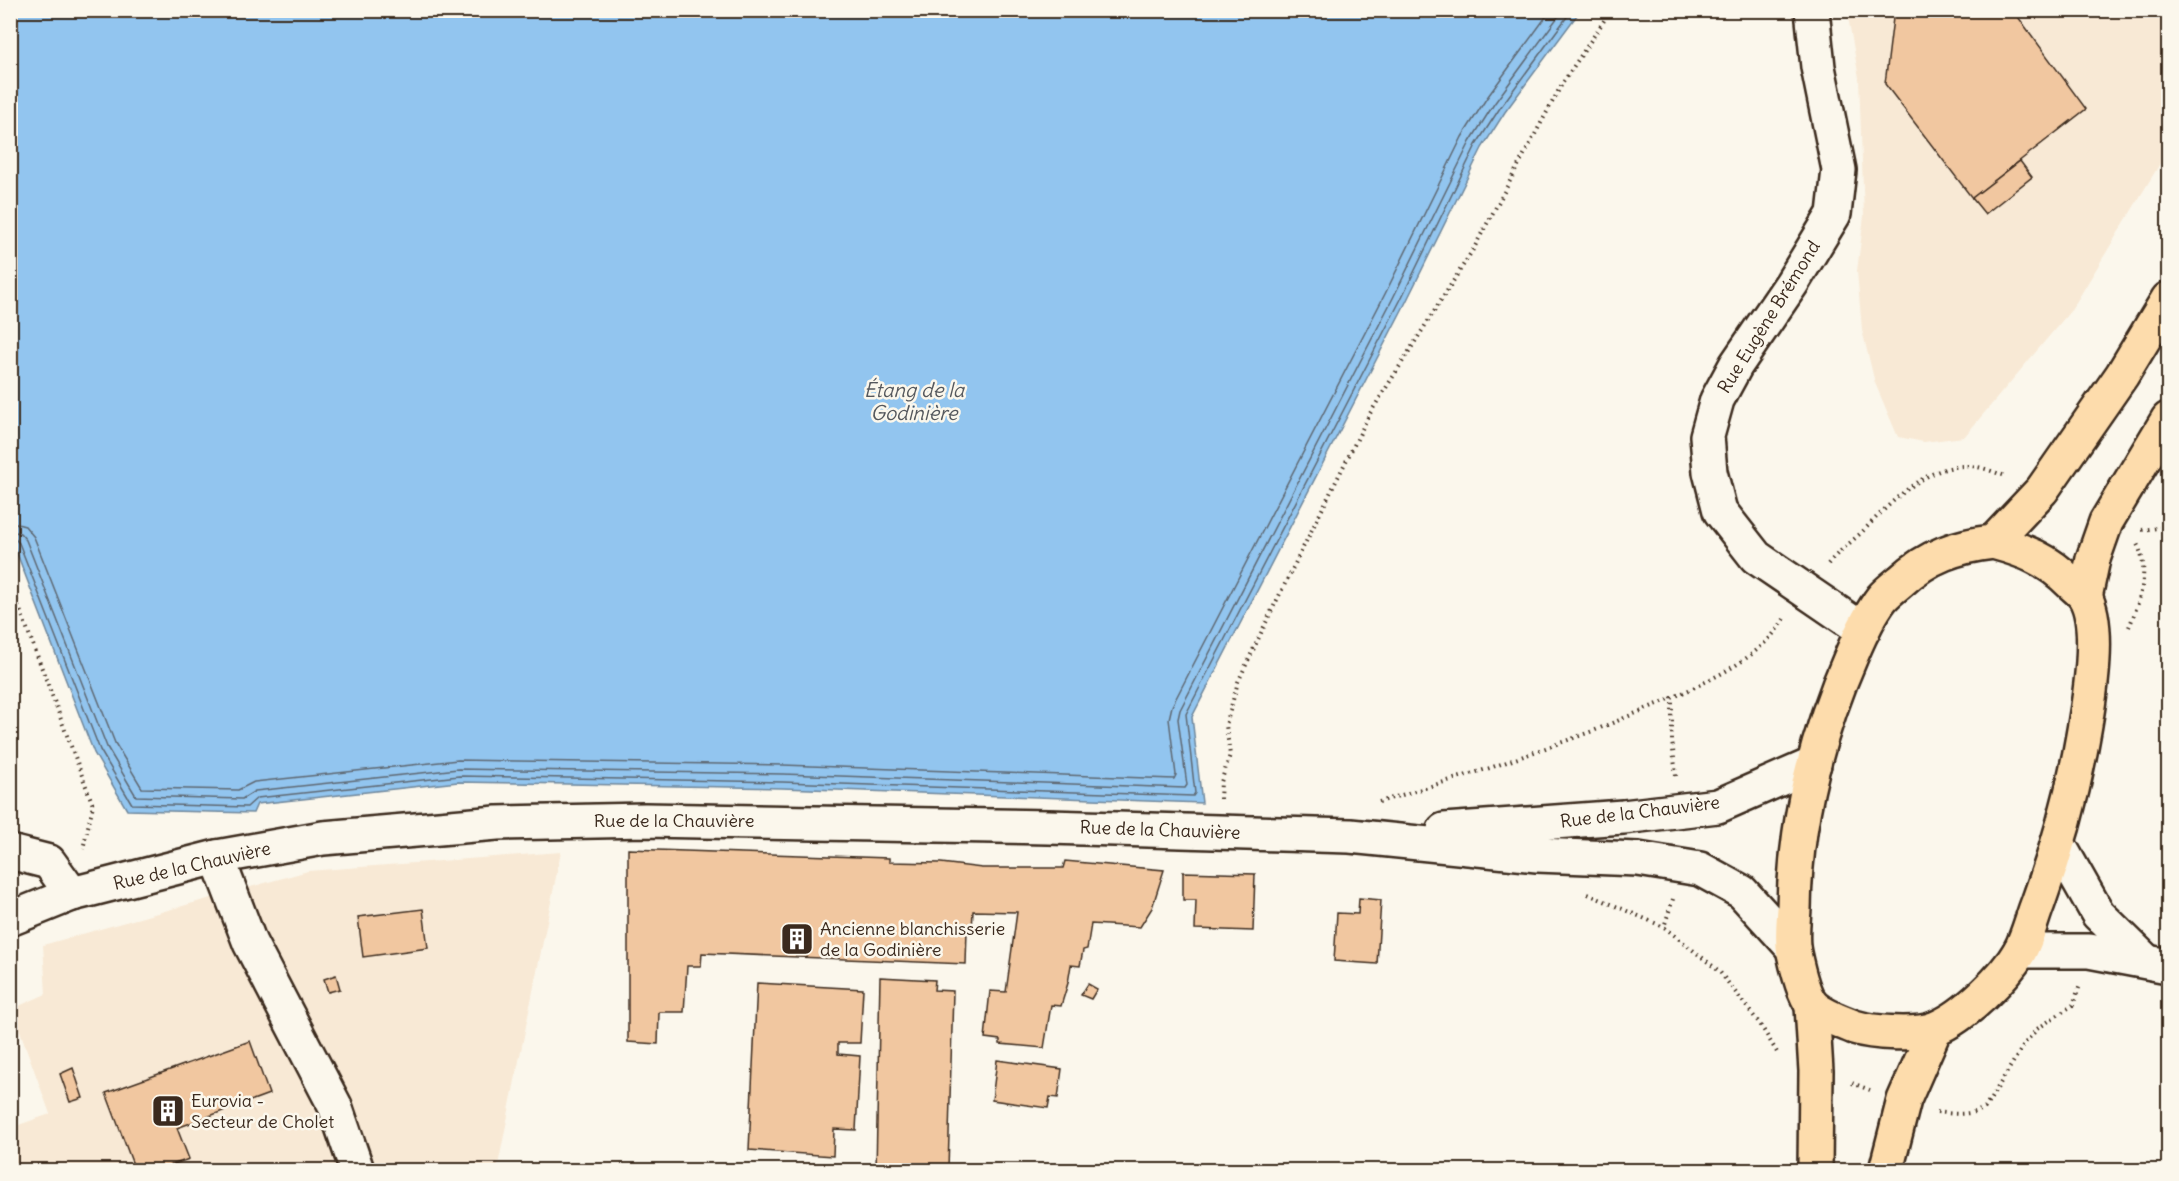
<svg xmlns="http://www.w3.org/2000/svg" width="2179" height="1181" font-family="Delius,sans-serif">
<rect width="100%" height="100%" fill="#fbf7ec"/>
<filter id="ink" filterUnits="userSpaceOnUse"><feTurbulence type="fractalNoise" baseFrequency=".0167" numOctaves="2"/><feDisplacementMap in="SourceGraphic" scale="12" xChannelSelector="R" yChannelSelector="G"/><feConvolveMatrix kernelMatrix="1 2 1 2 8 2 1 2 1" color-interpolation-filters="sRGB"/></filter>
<g filter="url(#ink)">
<g fill="#f8e9d5">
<path d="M1847,11H2168L2167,152L2072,309L1964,437L1924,442L1898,437L1875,383L1862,330L1857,271L1864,216L1859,78Z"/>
<path d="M561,852L497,1170H11L10,1128L50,1114L12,1009L46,994L43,945L308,871Z"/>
</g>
<path fill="#92c5ef" stroke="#6f879b" stroke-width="1.5" d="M11,10H1580V11L1505,112L1482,148L1405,304L1192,717L1202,803L782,788L458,782L257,804L253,813L127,810L94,753L11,538Z"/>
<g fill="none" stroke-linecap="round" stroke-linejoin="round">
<g stroke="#5e6872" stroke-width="1.5">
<path d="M10,522L25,526L34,537L115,743L142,788L238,790L254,782L458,760L783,765L1174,779L1176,775L1169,719L1172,706L1385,294L1462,137L1486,99L1551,10"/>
<path d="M10,531L20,533L26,540L107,747L136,796L242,799L255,791L458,769L783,774L1185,788L1187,785L1178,719L1180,710L1393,298L1470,142L1494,104L1563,10"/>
<path d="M10,539H15L19,543L100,750L132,804L247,807L257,798L459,776L782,782L1193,796L1195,793L1186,714L1400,301L1476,145L1500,108L1572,10"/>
</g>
</g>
<g fill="#f1c7a0" stroke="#3b2a1e" stroke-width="1.5">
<path d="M1894,10H2013L2086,109L1972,198L1885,84Z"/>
<path d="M2020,161L2032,177L1985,214L1972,198Z"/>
<path d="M628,849L889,858V862L941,863L982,868H1063L1065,861L1164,870L1152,908L1140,927L1091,924L1087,949L1083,950L1080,966L1071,965L1068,983L1061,1006L1051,1005L1044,1048L1000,1044V1040L985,1038L990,991L1006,992L1017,912L973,911L972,930L967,929L966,964L702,953L701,966H687L684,1012H659L658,1044L628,1042Z"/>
<path d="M1183,872L1255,874L1253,931L1195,929L1196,900H1183Z"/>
<path d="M1359,898L1381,900L1377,964L1334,961L1337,913L1358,914Z"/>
<path d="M423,909L428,948L363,957L358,917Z"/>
<path d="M336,975L340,989L328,992L324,979Z"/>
<path d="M880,977L935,980L934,990L953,991L948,1170H876Z"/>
<path d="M757,983L863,989L860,1043H838V1054L860,1056L856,1130L834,1129L833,1156L749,1150Z"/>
<path d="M1088,984L1097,989L1091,999L1081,995Z"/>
<path d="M250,1041L269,1094L177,1128L189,1159L157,1170H135L106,1093Z"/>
<path d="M997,1060L1062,1069L1058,1098L1050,1097L1048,1108L992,1100Z"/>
<path d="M73,1068L83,1098L70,1102L60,1074Z"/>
</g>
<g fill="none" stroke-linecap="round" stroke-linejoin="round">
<g stroke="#3b2a1e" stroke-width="38">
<g id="minor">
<path d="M1812,10L1818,67L1839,170L1834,214L1792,283L1736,365L1717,400L1707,436L1710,472L1720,511L1756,557L1863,630"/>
<path d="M2059,845L2098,914L2145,960"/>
<path d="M10,852L49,862L72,894"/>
<path d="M217,857L250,943L335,1106L357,1170"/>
<path d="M2020,951H2089L2168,966"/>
</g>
</g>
<g stroke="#3b2a1e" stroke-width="38">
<g id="secondary">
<path d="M1444,830L1623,817L1718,806L1814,764"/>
<path d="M10,919L72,894L92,889L217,857L323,838L497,823L645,820L1049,827L1350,836L1537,855L1638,859L1700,869L1742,892L1793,948"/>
</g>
</g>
<g stroke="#3b2a1e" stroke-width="38">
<g id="primary">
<path d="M1993,542C2026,551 2047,559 2071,583C2075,587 2082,592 2085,597C2102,627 2089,703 2083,736C2073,794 2058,848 2038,903C2032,918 2028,936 2020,951C2005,977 1964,1017 1936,1028C1918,1036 1872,1033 1854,1027C1842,1022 1824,1016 1814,1007C1804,998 1797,967 1794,953C1791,939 1793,923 1794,909C1795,822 1817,734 1852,654C1860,635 1869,615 1882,598C1887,592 1895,586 1901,581C1928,556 1957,546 1993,542Z"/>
<path d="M1993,542L2042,490L2122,375L2168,299"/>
<path d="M2085,597L2093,559L2106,522L2168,419"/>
<path d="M1812,1006L1816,1071L1815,1170"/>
<path d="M1886,1170L1904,1100L1935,1029"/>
</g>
</g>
<g stroke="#3b2a1e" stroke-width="4" stroke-dasharray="1.5 4.5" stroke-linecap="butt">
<path d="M2142,530L2166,527L2168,524"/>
<path d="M1828,564C1838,552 1850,543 1862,532C1890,504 1922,467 1965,466C1979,465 1993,472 2006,476"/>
<path d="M10,583L93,805L83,849"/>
<path d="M2129,627C2140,602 2151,568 2136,542"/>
<path d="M1676,776L1672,741V698C1713,678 1760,659 1784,619"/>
<path d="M1220,799L1221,782L1230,755L1226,725L1238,682L1270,614L1369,415L1474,248L1562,84L1611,10"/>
<path d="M1379,802L1490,768L1593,731L1672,698"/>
<path d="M1588,894L1664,927"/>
<path d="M1673,899L1664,927L1719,971L1760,1024L1778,1054"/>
<path d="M1852,1083L1870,1090"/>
<path d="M1937,1112C1954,1114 1969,1116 1985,1108L2025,1043L2037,1029L2073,1005L2080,985"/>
</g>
<use href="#minor" stroke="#fbf7ec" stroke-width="33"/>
<use href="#secondary" stroke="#fbf7ec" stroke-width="33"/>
<use href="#primary" stroke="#fddcac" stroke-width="33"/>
</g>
</g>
<defs>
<g id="building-square" transform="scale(1.725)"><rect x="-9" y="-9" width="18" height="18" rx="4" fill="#3b2a1e" stroke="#fbf7ec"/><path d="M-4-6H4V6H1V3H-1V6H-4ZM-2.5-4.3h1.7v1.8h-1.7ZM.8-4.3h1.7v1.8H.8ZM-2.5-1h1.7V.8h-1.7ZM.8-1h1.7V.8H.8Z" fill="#fff"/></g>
</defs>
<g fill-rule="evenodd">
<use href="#building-square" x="797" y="939"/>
<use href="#building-square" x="168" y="1111"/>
</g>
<g text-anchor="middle" stroke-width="5" stroke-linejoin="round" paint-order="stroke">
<g font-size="18" fill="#3b2a1e" stroke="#fbf7ec">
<text transform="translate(1769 317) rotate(-58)" y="6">Rue Eugène Brémond</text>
<text transform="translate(1640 812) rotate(-7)" y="6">Rue de la Chauvière</text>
<text x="674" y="827">Rue de la Chauvière</text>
<text transform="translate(1160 830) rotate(2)" y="6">Rue de la Chauvière</text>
<text transform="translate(192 866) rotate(-13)" y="6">Rue de la Chauvière</text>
</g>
<g font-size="18" fill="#3b2a1e" stroke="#fbf7ec" text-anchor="start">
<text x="820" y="935">Ancienne blanchisserie<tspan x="820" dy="21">de la Godinière</tspan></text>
<text x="191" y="1107">Eurovia -<tspan x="191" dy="21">Secteur de Cholet</tspan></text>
</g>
<g font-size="20" font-style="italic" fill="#55585d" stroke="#fbf7ec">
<text x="914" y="397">Étang de la<tspan x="914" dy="23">Godinière</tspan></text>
</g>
</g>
<rect width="2179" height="1181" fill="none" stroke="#fbf7ec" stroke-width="36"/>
<rect x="18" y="18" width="2143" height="1145" fill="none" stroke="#3b2a1e" stroke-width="2" filter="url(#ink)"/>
</svg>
